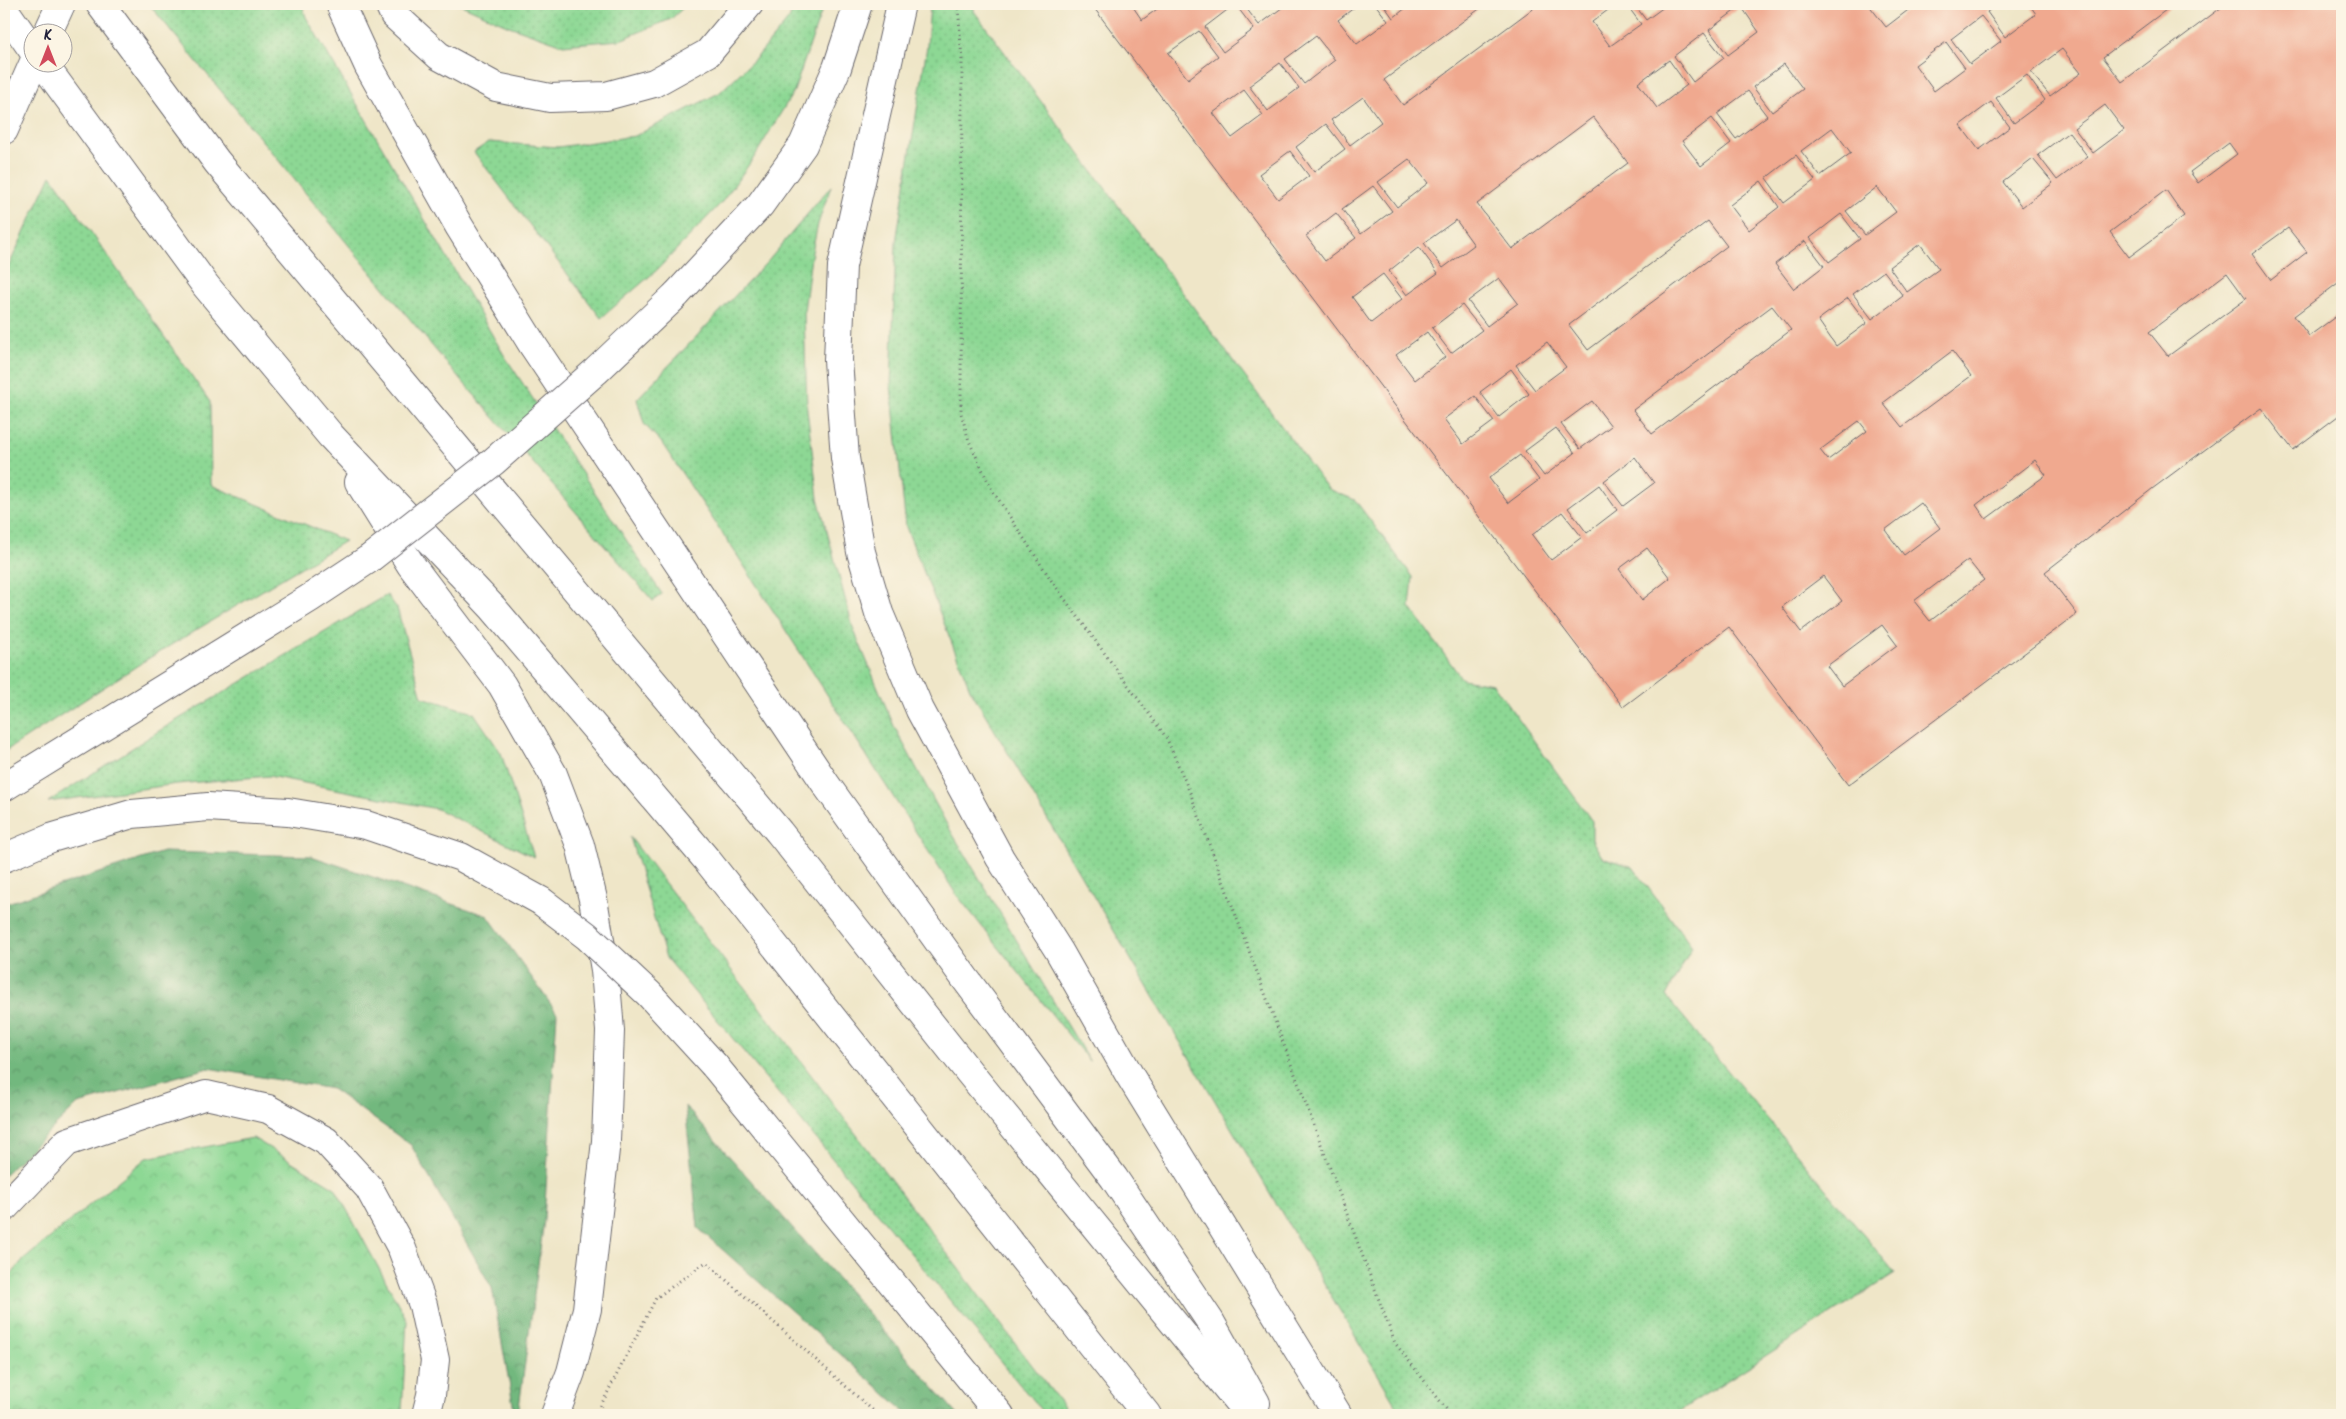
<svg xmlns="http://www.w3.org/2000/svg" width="2346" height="1419" font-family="Kalam,sans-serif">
<defs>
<pattern id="grass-dots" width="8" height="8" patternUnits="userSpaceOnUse" patternTransform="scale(1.25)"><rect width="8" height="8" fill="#8dd894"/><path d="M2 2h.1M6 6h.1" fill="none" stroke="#79b980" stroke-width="1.8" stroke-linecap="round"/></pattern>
<pattern id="forest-crowns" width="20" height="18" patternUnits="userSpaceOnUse" patternTransform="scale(1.25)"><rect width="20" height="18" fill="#72b87e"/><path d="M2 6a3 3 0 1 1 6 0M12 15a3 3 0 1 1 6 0" fill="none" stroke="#5d9568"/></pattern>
<pattern id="park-crowns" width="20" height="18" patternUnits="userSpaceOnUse" patternTransform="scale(1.25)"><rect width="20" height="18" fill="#8dd894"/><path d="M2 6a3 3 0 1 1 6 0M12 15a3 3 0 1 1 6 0" fill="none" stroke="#79b980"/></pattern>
</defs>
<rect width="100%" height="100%" fill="#fcf5e5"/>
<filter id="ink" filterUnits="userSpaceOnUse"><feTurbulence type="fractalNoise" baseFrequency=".02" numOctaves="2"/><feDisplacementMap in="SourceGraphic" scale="10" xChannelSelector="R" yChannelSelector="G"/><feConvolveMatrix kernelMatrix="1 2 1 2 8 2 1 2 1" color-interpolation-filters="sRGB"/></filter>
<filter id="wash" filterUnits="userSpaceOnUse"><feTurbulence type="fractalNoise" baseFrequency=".0096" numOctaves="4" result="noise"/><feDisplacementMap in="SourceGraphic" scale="20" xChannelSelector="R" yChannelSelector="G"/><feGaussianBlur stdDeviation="1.12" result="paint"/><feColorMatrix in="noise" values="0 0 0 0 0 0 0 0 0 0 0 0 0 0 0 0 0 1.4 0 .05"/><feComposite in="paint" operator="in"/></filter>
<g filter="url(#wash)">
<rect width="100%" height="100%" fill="#efe6c8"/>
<g fill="url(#grass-dots)" stroke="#587d68">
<path d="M149,4H302L306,17L504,355L662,594L653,601L443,359Z"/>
<path d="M459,4H687L671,19L620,40L563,45L509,26Z"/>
<path d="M795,4H824L794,91L755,156L722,202L657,270L601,318L474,152L489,142L558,147L635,136L719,93L757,57L789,19Z"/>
<path d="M930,4H974V11L1328,489L1355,500L1413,577L1410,607L1462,679L1493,684L1592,821V840L1602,857L1633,867L1692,947L1666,996L1895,1273L1673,1415H1402L970,689L906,527L891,386L896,242L927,46Z"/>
<path d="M51,175L210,402L211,485L345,541L146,660L4,752V276Z"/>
<path d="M831,186L818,224L811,257L804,311L807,410L818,498L853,628L894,726L946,823L1090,1062L956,894L737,555L661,442L644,424L637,399L769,260Z"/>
<path d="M387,595L397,608L422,697L474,713L501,753L534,857L437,809L269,776L177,784L48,802L162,729Z"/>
<path d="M630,837L1070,1415H1045L666,958Z"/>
</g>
<g fill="url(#forest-crowns)" stroke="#4a6d5c">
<path d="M163,852L311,856L488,916L557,1013L544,1220L518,1415H515L492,1288L411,1145L332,1089L208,1068L78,1104L4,1175V904Z"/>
<path d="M685,1106L958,1415H909L698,1228Z"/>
</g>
<path fill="url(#park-crowns)" stroke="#587d68" d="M253,1138L335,1188L407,1320L402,1411L399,1415H4V1285L21,1262L146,1158Z"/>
<g id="blocks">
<path fill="#f0a98f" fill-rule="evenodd" d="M1091,4H1131L1142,20L1164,4H1235L1205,27L1223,52L1254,29L1235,4H1243L1259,25L1287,4H1359L1338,20L1357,44L1388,21L1375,4H1383L1393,18L1411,4H1486L1384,80L1403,105L1539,4H1616L1592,22L1610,46L1641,24L1626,4H1634L1646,20L1668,4H1868L1886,27L1916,4H1998L1987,12L2005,37L2036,14L2029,4H2174L2103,57L2122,82L2226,4H2342V280L2294,316L2309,336L2342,312V413L2293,450L2261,408L2152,489L2045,572L2077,614L1848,785L1729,627L1623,707ZM1741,6L1759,32L1728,55L1709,30ZM1981,16L2001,41L1970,64L1951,39ZM1199,31L1218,56L1188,79L1168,53ZM1704,33L1724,58L1693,82L1674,56ZM1316,36L1335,60L1304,84L1285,59ZM1946,42L1965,68L1934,91L1915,65ZM2062,49L2081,73L2050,96L2031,72ZM1669,60L1687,85L1657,108L1638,83ZM1280,63L1299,88L1268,111L1249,86ZM1784,64L1803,89L1772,112L1753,87ZM2027,75L2045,100L2014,123L1996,98ZM1244,90L1263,115L1232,138L1213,113ZM1748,91L1767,116L1736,139L1717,114ZM1363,97L1381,122L1350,145L1331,120ZM1991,102L2010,127L1979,150L1960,125ZM2105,105L2124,130L2093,153L2074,128ZM1593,117L1628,163L1512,249L1477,204ZM1712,118L1731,143L1701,166L1682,141ZM1326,124L1345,149L1314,172L1296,147ZM1832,128L1851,153L1820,176L1801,151ZM2069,132L2088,157L2057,180L2038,155ZM2229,143L2237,154L2198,183L2190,172ZM1290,151L1309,176L1278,199L1259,174ZM1796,155L1815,180L1784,203L1766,178ZM1409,159L1428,183L1397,207L1378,182ZM2033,159L2053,183L2022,207L2003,182ZM1761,181L1779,207L1749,230L1730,205ZM1373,186L1392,211L1361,234L1342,209ZM1877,187L1896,212L1865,235L1846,211ZM2166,190L2184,216L2129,257L2110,232ZM1336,213L1356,238L1325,261L1306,236ZM1841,214L1860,239L1829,262L1810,238ZM1456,220L1474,245L1443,268L1424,243ZM1708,221L1727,246L1588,350L1569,325ZM2288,228L2307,252L2271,280L2252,254ZM1805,241L1824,266L1794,289L1775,264ZM1920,244L1939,269L1907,292L1889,267ZM1419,247L1438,273L1407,295L1389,271ZM1884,271L1903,296L1872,319L1853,294ZM2227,273L2246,299L2168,356L2149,332ZM1383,274L1402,299L1371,323L1352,297ZM1499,278L1518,303L1487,326L1468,301ZM1848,298L1867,323L1836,346L1818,320ZM1462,305L1482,330L1451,353L1432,328ZM1772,306L1791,330L1652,434L1633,410ZM1427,332L1445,357L1415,380L1396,355ZM1547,342L1566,367L1535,390L1516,365ZM1952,351L1971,376L1902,427L1883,403ZM1511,369L1529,394L1499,417L1480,392ZM1475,396L1494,421L1463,444L1444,419ZM1592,401L1611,426L1580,449L1561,424ZM1859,421L1867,431L1828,460L1820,450ZM1556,428L1575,453L1544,476L1525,451ZM1520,455L1539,480L1508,503L1489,478ZM1635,457L1654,483L1623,506L1604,481ZM2035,460L2046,475L1986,519L1976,505ZM1599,485L1617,510L1587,533L1568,508ZM1921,503L1940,528L1904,555L1885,530ZM1562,512L1582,537L1551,560L1532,535ZM1647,548L1670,578L1642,600L1619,569ZM1968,560L1984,580L1930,621L1914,601ZM1823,576L1842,601L1801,632L1782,607ZM1882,625L1897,645L1842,686L1827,666Z"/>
</g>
</g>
<g filter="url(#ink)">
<use href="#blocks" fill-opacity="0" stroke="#6a676c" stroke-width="1"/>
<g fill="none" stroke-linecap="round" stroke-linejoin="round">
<g stroke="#6a676c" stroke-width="30">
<path id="street" d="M4,1208L67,1142L206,1095L268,1109L326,1141L369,1188L402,1249L423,1305L435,1360L431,1395L426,1415"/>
</g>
<g stroke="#6a676c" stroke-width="30">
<g id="highway">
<path d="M100,4L217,162L779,832L969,1072L1249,1415"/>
<path d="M340,4L368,65L459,226L534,347L827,786L964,977L1114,1178L1210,1321L1256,1403"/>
<path d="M389,4L394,15L439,56L496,87L550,98L606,96L654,83L708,53L749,4"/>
<path d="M901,4L842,266L838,360L845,458L861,552L879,613L920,710L1000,858L1059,951L1130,1076L1338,1415"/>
<path d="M4,9L32,49"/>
<path d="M48,32L61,4"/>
<path d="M42,62L206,286L331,436L493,608L707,860L1147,1415"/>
<path d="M4,130L34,62"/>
<path d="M676,295L760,205L803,145L837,68L858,4"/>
<path d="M359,482L411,565L502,685L553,774L580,845L593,899L605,970L610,1031L606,1141L587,1309L571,1372L555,1415"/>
<path d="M4,787L310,598L369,559"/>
<path d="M4,858L51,838L132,814L208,807L288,812L366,825L461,857L541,901"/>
<path d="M714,1065L1000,1415"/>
</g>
</g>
<g stroke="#6a676c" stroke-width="3" stroke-dasharray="1 4" stroke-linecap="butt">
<path d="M958,4L962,60L961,413L969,441L991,488L1053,583L1166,737L1191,795L1395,1343L1451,1415"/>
<path d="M596,1415L656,1298L706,1262L878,1415"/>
</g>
<use href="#street" stroke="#fff" stroke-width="28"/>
<use href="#highway" stroke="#fff" stroke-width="28"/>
<g stroke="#6a676c" stroke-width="30" stroke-linecap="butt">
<g id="highway-bridge">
<path d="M369,559L493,462L596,371L676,295"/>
<path d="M541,901L587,936L649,994L714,1065"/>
</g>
</g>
<use href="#highway-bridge" stroke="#fff" stroke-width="28"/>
</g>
</g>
<rect width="2346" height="1419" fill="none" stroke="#fcf5e5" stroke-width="20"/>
<g transform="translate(48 48)"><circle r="24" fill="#fcf5e5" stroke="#a5a1a1"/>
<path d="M0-4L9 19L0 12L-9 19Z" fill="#d1495b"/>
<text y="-8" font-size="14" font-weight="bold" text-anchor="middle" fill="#22223b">K</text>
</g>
</svg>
